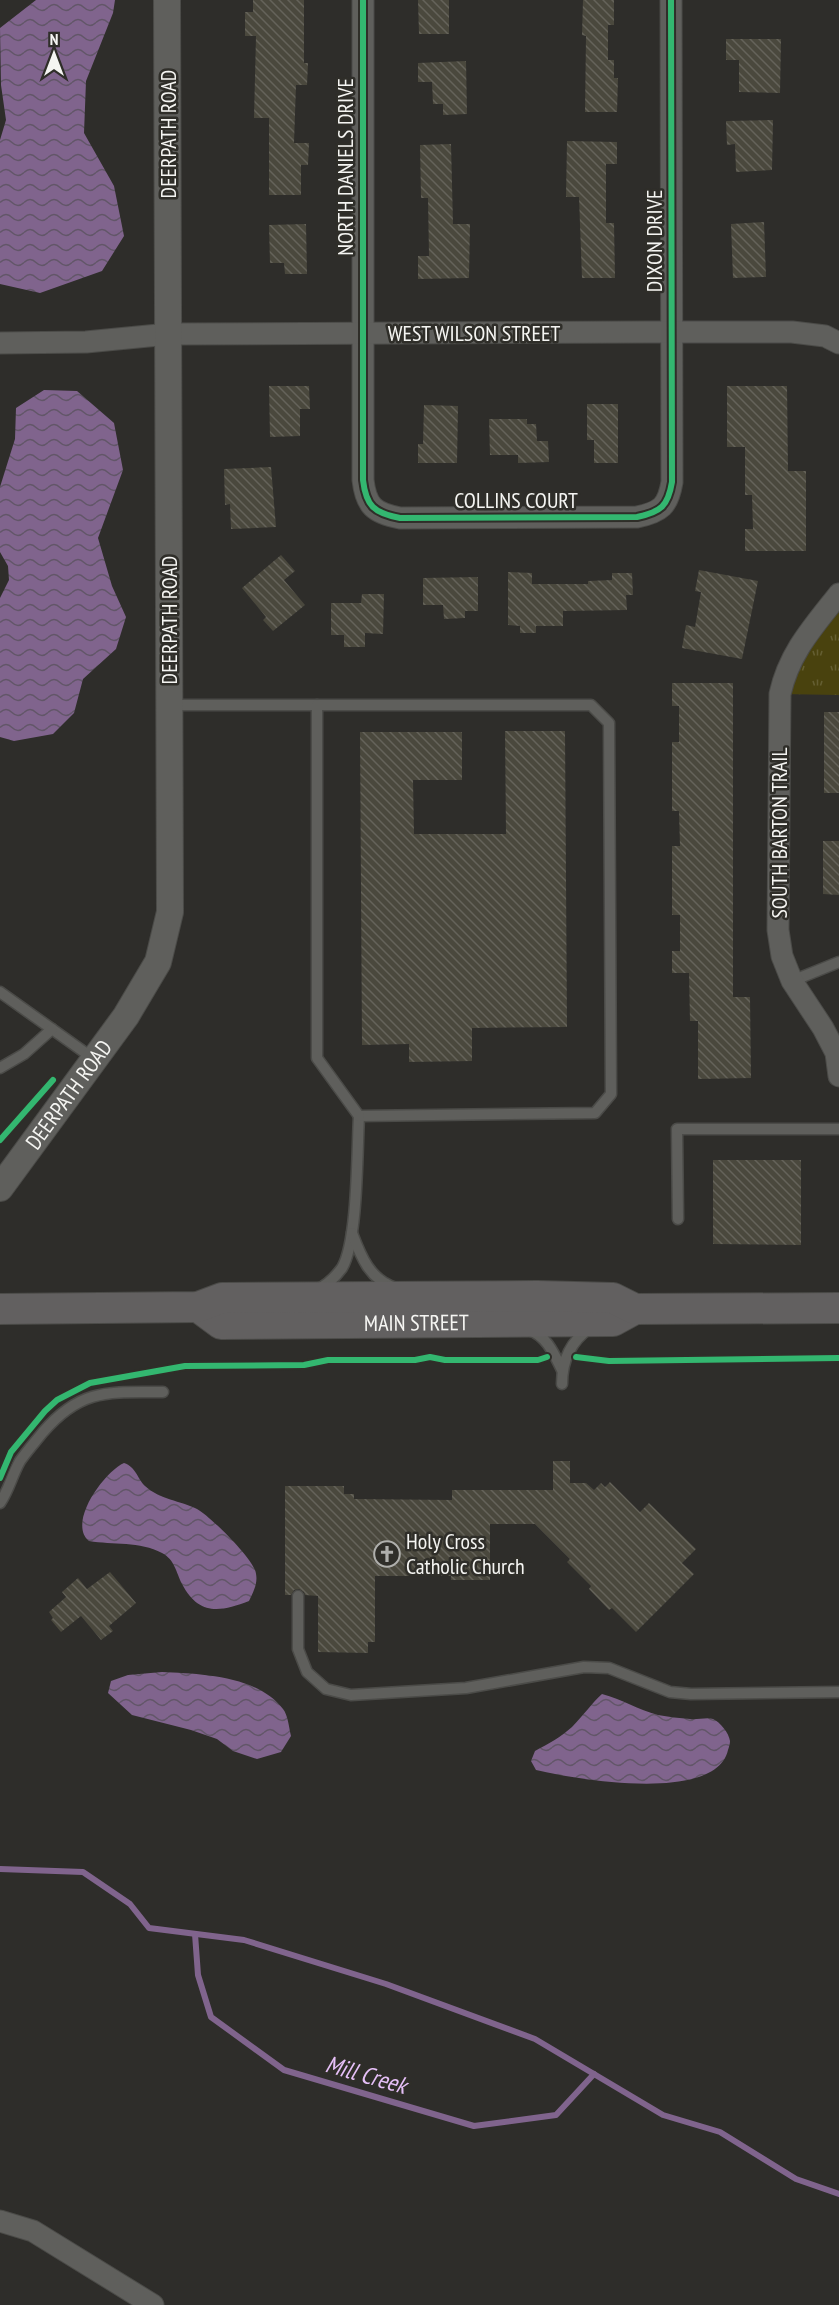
<svg xmlns="http://www.w3.org/2000/svg" width="839" height="2305" font-family="'PT Sans Narrow',sans-serif">
<defs>
<pattern id="park-tufts" width="24" height="20" patternUnits="userSpaceOnUse" patternTransform="scale(1.5)"><rect width="24" height="20" fill="#49420e"/><path d="M3 7l-1-3M5 7V3M7 7l1-3M15 17l-1-3M17 17v-4M19 17l1-3" fill="none" stroke="#645e32"/></pattern>
<pattern id="water-waves" width="16" height="10" patternUnits="userSpaceOnUse" patternTransform="scale(1.5)"><rect width="16" height="10" fill="#80648d"/><path d="M0 5q4-4 8 0t8 0" fill="none" stroke="#625668"/></pattern>
<pattern id="building-back-hatch" width="6" height="6" patternUnits="userSpaceOnUse" patternTransform="scale(1.5)"><rect width="6" height="6" fill="#4a483d"/><path d="M-1 5l2 2M0 0l6 6M5-1l2 2" fill="none" stroke="#65635a"/></pattern>
</defs>
<rect width="100%" height="100%" fill="#2e2d2a"/>
<path fill="url(#park-tufts)" d="M839,594V695L780,694Z"/>
<g fill="url(#water-waves)">
<path d="M36,0H115L113,13L86,81L84,133L114,186L124,236L102,271L40,293L0,284V140L6,120L1,85L0,28Z"/>
<path d="M44,390L77,391L114,423L123,470L98,538L112,586L126,617L116,649L83,679L74,713L53,734L14,741L0,737V598L9,580L8,566L0,552V487L15,439L16,408Z"/>
<path d="M124,1463C136,1467 137,1478 145,1486C159,1499 181,1501 197,1509C211,1517 249,1555 255,1570C259,1581 254,1591 249,1601C220,1612 199,1616 182,1584C176,1572 175,1560 162,1553C140,1541 113,1545 89,1541C67,1523 104,1472 124,1463Z"/>
<path d="M162,1672C200,1674 257,1675 283,1709C288,1715 289,1728 291,1736L281,1752L257,1759L233,1751L217,1739L191,1730L132,1715L108,1693L111,1681L128,1675Z"/>
<path d="M602,1694C622,1699 638,1710 658,1715C668,1717 680,1718 690,1719C697,1720 707,1717 713,1719C720,1722 729,1733 730,1741C730,1744 729,1747 728,1750C716,1804 574,1779 536,1770L531,1761L535,1751C548,1744 561,1737 572,1727C583,1716 591,1704 602,1694Z"/>
</g>
<g fill="none" stroke-linecap="round" stroke-linejoin="round">
<g stroke="#80648d" stroke-width="6">
<path d="M0,1869L83,1872L130,1904L149,1928L244,1940L386,1984L535,2039L663,2115L720,2132L796,2179L839,2194"/>
<path d="M195,1934L198,1975L211,2017L284,2070L474,2126L556,2115L594,2074"/>
</g>
</g>
<g fill="url(#building-back-hatch)">
<path d="M253,0H304V63H308L307,85H296L294,143H309L308,165H301V195H269V118H254L256,36H245V12H253Z"/>
<path d="M418,0H449V34H419Z"/>
<path d="M583,0H614V25H608V60H614V78H618L617,112H585L586,36L582,35Z"/>
<path d="M726,39H781L780,93L739,92V60H726Z"/>
<path d="M466,61L467,114L443,115V104H433L432,82H418V63Z"/>
<path d="M773,120L772,170L736,172L735,144L727,145L726,121Z"/>
<path d="M567,141L617,142V164H606V223H614L615,278H582L579,197H566Z"/>
<path d="M451,144L453,224H470L469,278L418,279V256H429L428,198H421L420,145Z"/>
<path d="M764,222L766,277L733,278L731,224Z"/>
<path d="M306,224L307,274H285L284,263H270L269,225Z"/>
<path d="M269,386H309L310,409H300V436L270,437Z"/>
<path d="M727,386H787L788,471H806V551H745V529H753L752,495H745V447H727Z"/>
<path d="M587,404H618V463H594V440H587Z"/>
<path d="M424,405L458,406L457,463H418V444H423Z"/>
<path d="M489,419H527V424H536L537,441H548L549,462L518,463V455H490Z"/>
<path d="M271,467L276,527L231,529L230,504L225,505L224,469Z"/>
<path d="M281,555L295,571L284,580L305,605L273,631L263,620L266,617L242,588Z"/>
<path d="M699,570L758,581L742,659L682,648L686,625L695,627L701,592L695,591Z"/>
<path d="M508,572L532,573V584H588V581L612,580V573H632L633,595H626L627,610L563,611V626H536V633H520V626L508,625Z"/>
<path d="M478,577V611H465V618L444,619L443,605H423V578Z"/>
<path d="M362,594H384L383,634L365,633V647H344V635H331V603H361Z"/>
<path d="M672,683H733V997H750L751,1078L698,1079V1021H690L689,973H672V951H680V915H672V846H680L679,811H672V742H679V706H672Z"/>
<rect x="824" y="712" width="15" height="81"/>
<path d="M505,731H565L567,1027L472,1028V1061L409,1062V1044L362,1045L360,732H462V780H413L414,834H506Z"/>
<path d="M823,841H839V895L823,894Z"/>
<path d="M713,1160H801V1245L713,1244Z"/>
<path d="M553,1461H570V1483H586L594,1490L601,1483L605,1487L610,1482L640,1512L649,1503L696,1549L682,1563L694,1574L636,1632L612,1608L609,1610L589,1589L591,1586L567,1562L570,1559L535,1524H490V1580H451V1576H375V1642H368V1653L318,1652V1596L305,1595L304,1592L299,1589L294,1590L291,1595H285V1486H344V1494H354V1499L452,1500V1490H553Z"/>
<path d="M110,1572L136,1603L109,1626L113,1631L101,1640L81,1616L61,1632L51,1620L53,1618L49,1612L66,1597L62,1592L78,1578L87,1589Z"/>
</g>
<g fill="none" stroke-linecap="round" stroke-linejoin="round">
<g stroke="#4b4b48" stroke-width="13">
<g id="service">
<path d="M170,705H591L609,723L611,1094L595,1113L359,1116C357,1150 358,1241 342,1268C336,1276 327,1285 318,1289"/>
<path d="M317,705V1058L359,1116"/>
<path d="M792,981L839,962"/>
<path d="M0,992L94,1059"/>
<path d="M0,1068L24,1054L52,1029"/>
<path d="M678,1219L677,1129H839"/>
<path d="M352,1233C361,1257 370,1280 396,1288"/>
<path d="M529,1330C547,1336 554,1354 562,1370"/>
<path d="M562,1384C562,1361 571,1341 590,1328"/>
<path d="M0,1503C9,1490 12,1475 20,1461C27,1451 35,1442 43,1432C81,1388 109,1392 163,1392"/>
<path d="M298,1596V1649L307,1672L326,1689L351,1695L466,1688L584,1667L609,1668L670,1692L691,1694L839,1692"/>
</g>
</g>
<g stroke="#4b4b48" stroke-width="23">
<g id="minor">
<path d="M363,0V480C366,506 374,513 400,518L637,517C661,512 668,506 672,482L671,0"/>
<path d="M0,343L86,342L169,334L647,332H792L825,336L839,343"/>
<path d="M839,594C813,627 789,653 780,694L778,930L782,956L792,981L823,1028L836,1053L839,1076"/>
<path d="M0,2221L33,2231L153,2305"/>
</g>
</g>
<g stroke="#4b4b48" stroke-width="28">
<g id="tertiary">
<path id="s1" d="M0,1188L126,1016L158,962L170,912L167,0"/>
</g>
</g>
<g stroke="#4b4b48" stroke-width="32">
<g id="secondary">
<path id="s2" d="M198,1307L221,1324L613,1321L635,1309"/>
<path d="M0,1309L198,1307L222,1298L537,1296L613,1298L635,1309L839,1308"/>
</g>
</g>
<use href="#service" stroke="#5f5f5c" stroke-width="10"/>
<use href="#minor" stroke="#5f5f5c" stroke-width="21"/>
<use href="#tertiary" stroke="#5f5f5c" stroke-width="26"/>
<use href="#secondary" stroke="#626060" stroke-width="30"/>
<g stroke="#2f2e29" stroke-width="10">
<g id="cycleway">
<path d="M363,0V480C366,506 374,513 400,518L637,517C661,512 668,506 672,482L671,0"/>
<path d="M0,1140L53,1080"/>
<path d="M576,1357L609,1361L839,1358"/>
<path d="M0,1478L11,1452L45,1411L57,1400L90,1383L185,1366L304,1365L328,1360H415L430,1357L445,1360H538L547,1357"/>
</g>
</g>
<use href="#cycleway" stroke="#33b770" stroke-width="6"/>
</g>
<defs>
<g id="church-ring" transform="scale(1.35)"><circle r="9.5" fill="#2f2e29" stroke="#afafac" stroke-width="1.5"/><path d="M-1.2-6h2.4v3.5h3.3v2.4h-3.3V6h-2.4V-.1h-3.3v-2.4h3.3Z" fill="#afafac"/></g>
</defs>
<g fill-rule="evenodd">
<use href="#church-ring" x="387" y="1554"/>
</g>
<g text-anchor="middle" stroke-width="5" stroke-linejoin="round" paint-order="stroke">
<g font-size="22" fill="#f5f5f2" stroke="#2f2e29">
<text transform="translate(168 134) rotate(-90)" y="8">DEERPATH ROAD</text>
<text transform="translate(345 167) rotate(-90)" y="8">NORTH DANIELS DRIVE</text>
<text transform="translate(654 241) rotate(-90)" y="8">DIXON DRIVE</text>
<text x="474" y="341">WEST WILSON STREET</text>
<text x="516" y="508">COLLINS COURT</text>
<text transform="translate(169 620) rotate(-90)" y="8">DEERPATH ROAD</text>
<text transform="translate(779 833) rotate(-90)" y="8">SOUTH BARTON TRAIL</text>
<text dy="8" stroke="none"><textPath href="#s1" startOffset="116">DEERPATH ROAD</textPath></text>
<text dy="8" stroke="none"><textPath href="#s2" startOffset="224">MAIN STREET</textPath></text>
</g>
<g font-size="22" fill="#f5f5f2" stroke="#2f2e29" text-anchor="start">
<text x="406" y="1549">Holy Cross<tspan x="406" dy="25">Catholic Church</tspan></text>
</g>
<g font-size="24" font-style="italic" fill="#e5bff7" stroke="#2f2e29">
<text transform="translate(366 2075) rotate(16)" y="8">Mill Creek</text>
</g>
</g>
<g transform="translate(54 54)" stroke="#2f2e29" stroke-width="4.5" paint-order="stroke">
<path d="M0-4.5L10 22L0 15L-10 22Z" fill="#f5f5f2"/>
<text y="-9" font-size="16" font-weight="bold" text-anchor="middle" fill="#f5f5f2">N</text>
</g>
</svg>
